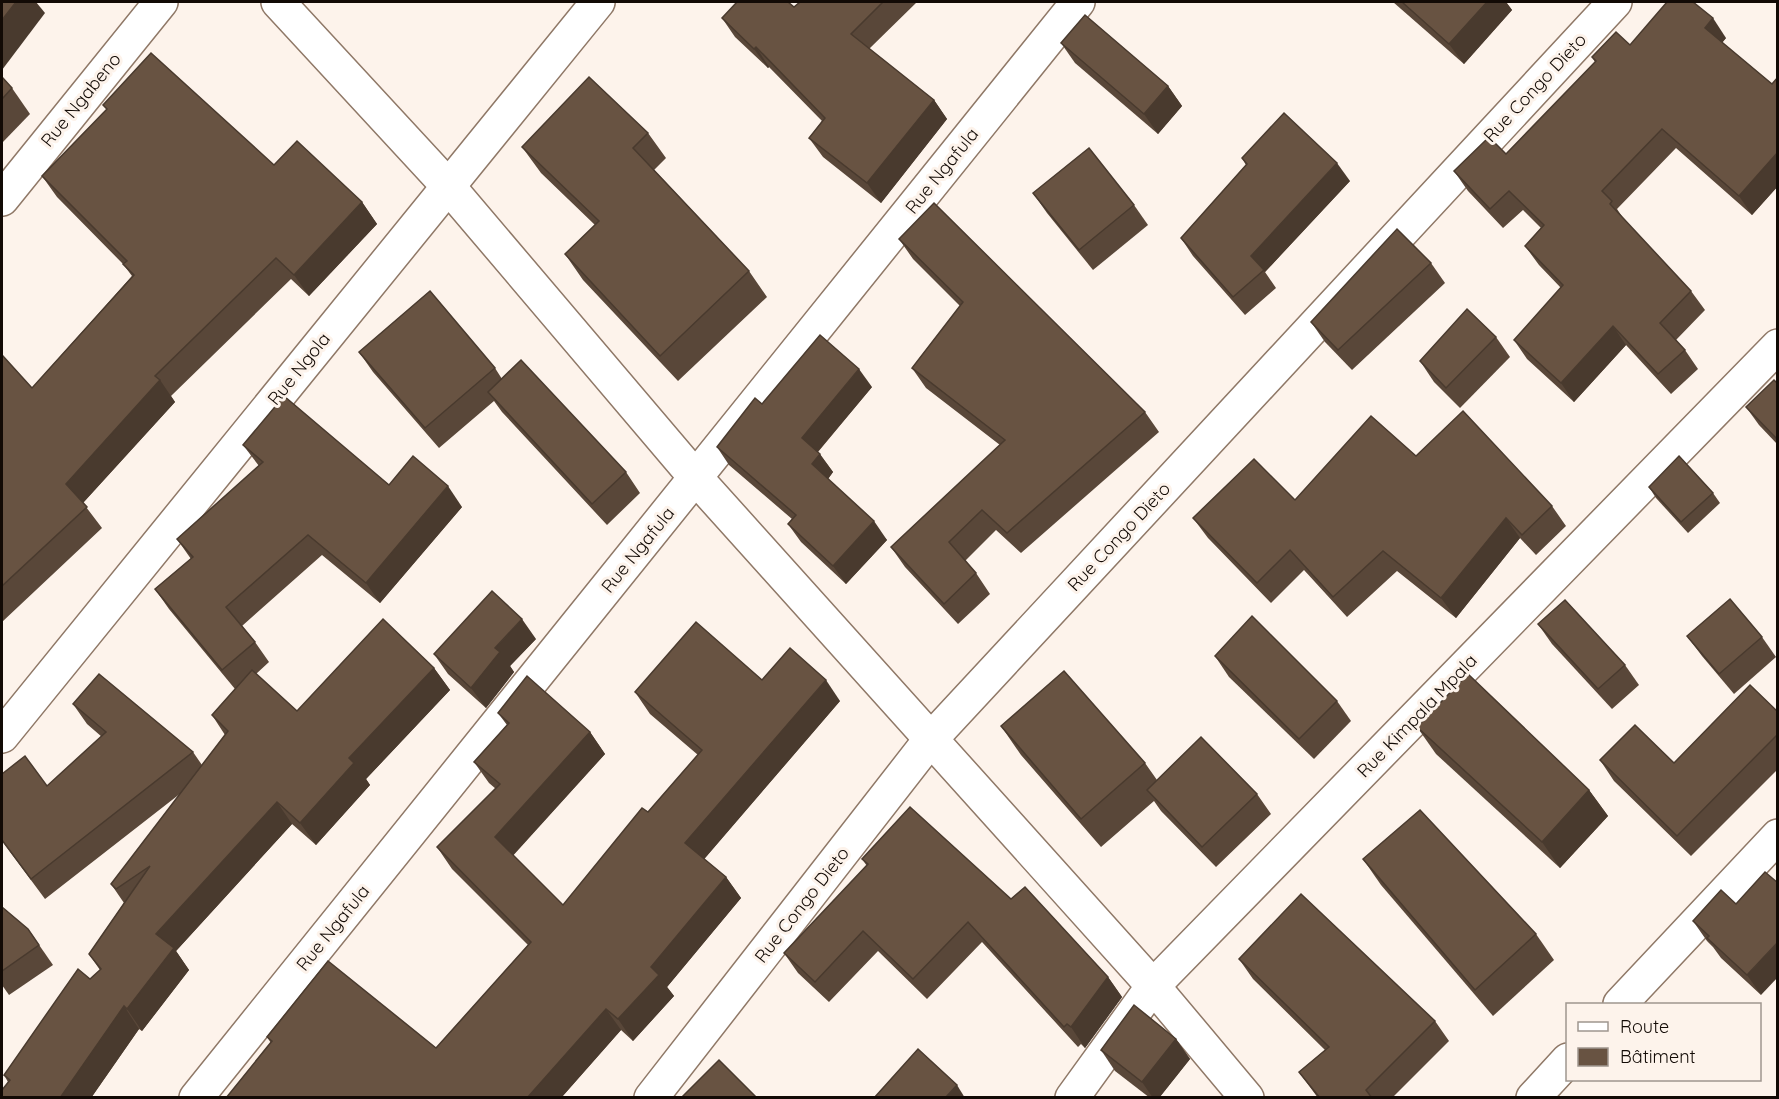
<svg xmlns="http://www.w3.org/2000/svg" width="1779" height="1099" font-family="Quicksand,sans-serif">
<rect width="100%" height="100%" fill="#fdf3eb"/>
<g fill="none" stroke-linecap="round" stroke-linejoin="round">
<g stroke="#8f7867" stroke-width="36">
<g id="minor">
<path d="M278,2L448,186L696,478L1153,986L1247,1098"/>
<path d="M2,199L161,2"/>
<path d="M2,736L598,2"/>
<path d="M1620,1004L1778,836"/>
<path d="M196,1098L1078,2"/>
<path d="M651,1098L930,740L1615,2"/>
<path d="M1072,1098L1153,986L1778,346"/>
<path d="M1533,1098L1568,1060"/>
</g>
</g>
<use href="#minor" stroke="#fff" stroke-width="33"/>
</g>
<g fill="#594739">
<path d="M800,2H917L869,49L934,100L947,119L881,203L823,157L809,138L822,121L769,67L768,68L735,37L722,18L794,7Z"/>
<path d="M1393,2H1506L1512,10L1464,64Z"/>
<path d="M1726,38L1722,43L1772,84L1778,77V186L1752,215L1676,148L1617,209L1625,221L1691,291L1705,310L1676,340L1685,350L1698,369L1671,394L1626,345L1574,402L1527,359L1514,340L1561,288L1539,265L1525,246L1541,228L1523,210L1503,228L1468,191L1454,171L1506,154L1595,62L1592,57L1630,45Z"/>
<path d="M1061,43L1168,86L1182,106L1158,134L1075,63Z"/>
<path d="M2,77L12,88L30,114L2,143Z"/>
<path d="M103,105L274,165L362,202L377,224L309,296L291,279L171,396L175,402L83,503L102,528L2,622V355L32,388L132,276L123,264L57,197L42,176L107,110Z"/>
<path d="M648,133L666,158L654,170L749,271L767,297L678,381L583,280L565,254L595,225L541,173L522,147Z"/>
<path d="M1242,158L1350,181L1265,272L1276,288L1245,315L1193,256L1181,238L1246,165Z"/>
<path d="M1033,193L1134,205L1148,225L1093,270L1047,213Z"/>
<path d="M899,239L1145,412L1159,432L1021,553L996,530L965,561L976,573L990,594L958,624L905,567L891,547L1000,445L926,388L912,368L960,306L913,259Z"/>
<path d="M1431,263L1445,283L1352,370L1325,342L1311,322Z"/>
<path d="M1496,337L1510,357L1460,408L1434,382L1420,361Z"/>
<path d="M359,352L495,368L502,379L626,472L640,493L607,525L502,412L494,401L439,448L373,372Z"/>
<path d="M1778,384V445L1759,425L1746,407Z"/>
<path d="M872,387L818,452L833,472L828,479L887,540L846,584L801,542L788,524L792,519L729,465L717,447L762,404Z"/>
<path d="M243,445L389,485L462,507L380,603L322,555L242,626L255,642L269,662L256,674L297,711L434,668L450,690L366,779L370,785L316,845L292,824L176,951L189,970L142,1031L139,1029L91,1098H2L8,1082L4,1075L90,979L100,970L89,954L124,903L111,884L181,793L45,899L2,841V774L47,786L102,737L87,724L73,704L193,752L202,765L225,735L212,715L235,689L169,609L155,589L191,559L177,539L259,466Z"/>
<path d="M1649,487L1713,493L1720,503L1688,533L1656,498Z"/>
<path d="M1295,500L1552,506L1566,526L1536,555L1520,538L1456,618L1397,571L1347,617L1304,570L1271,603L1208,538L1193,518Z"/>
<path d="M1538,624L1625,665L1639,685L1612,709L1552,644Z"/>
<path d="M1687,636L1762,637L1776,657L1734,694L1702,656Z"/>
<path d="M536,639L510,666L514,672L486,708L448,674L434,654Z"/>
<path d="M1215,656L1337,701L1351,721L1314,759L1229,677Z"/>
<path d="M762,680L840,701L704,859L726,877L741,898L667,987L674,996L633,1041L621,1030L561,1098H226L271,1043L267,1037L436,1048L528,945L452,869L437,847L496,789L489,783L474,762L507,725L498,713L590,732L605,754L513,855L563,905L648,812L698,755L650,714L635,692Z"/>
<path d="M1778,712V769L1691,856L1614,781L1600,760L1674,763Z"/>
<path d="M1001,726L1145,763L1157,780L1257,794L1271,814L1216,867L1161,811L1154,801L1101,847L1021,755Z"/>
<path d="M1417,727L1589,790L1608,816L1560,868L1436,754Z"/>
<path d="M862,859L1011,899L1108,977L1122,997L1085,1048L1081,1044L1078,1047L982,942L927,999L878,951L829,1002L798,973L784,953L867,866Z"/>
<path d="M1363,859L1536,934L1554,960L1493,1016L1381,885Z"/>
<path d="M1721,890L1761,995L1721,958L1713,947L1707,941L1693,921Z"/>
<path d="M2,907L28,929L53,965L9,995L2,985Z"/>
<path d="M1239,959L1435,1021L1449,1041L1392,1098H1318L1299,1072L1325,1050L1253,979Z"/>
<path d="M1176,1039L1190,1059L1159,1098H1150L1115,1071L1101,1050Z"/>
</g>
<g fill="#493a2e">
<path d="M16,2H36L45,13L2,70V20Z"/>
<path d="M1487,2H1506L1512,10L1464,64L1449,44Z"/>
<path d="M1713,18L1726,38L1718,47L1705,28Z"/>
<path d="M756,47L769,67L768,68L754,49Z"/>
<path d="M1168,86L1182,106L1158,134L1144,114Z"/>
<path d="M934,100L947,119L881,203L867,183Z"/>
<path d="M1778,152V186L1752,215L1739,196Z"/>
<path d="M1337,163L1350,181L1265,272L1251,256Z"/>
<path d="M362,202L377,224L309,296L294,275Z"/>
<path d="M1613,326L1626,345L1574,402L1561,383Z"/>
<path d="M859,369L872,387L814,456L802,438Z"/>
<path d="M160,380L175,402L81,505L66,484Z"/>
<path d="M820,454L833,472L825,483L812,464Z"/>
<path d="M448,486L462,507L380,603L366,583Z"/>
<path d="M1506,518L1520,538L1456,618L1441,598Z"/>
<path d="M874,521L887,540L846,584L833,566Z"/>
<path d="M522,619L536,639L510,666L514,672L486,708L471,688L495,648Z"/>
<path d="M434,668L450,690L366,779L370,785L316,845L300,823L349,758Z"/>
<path d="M826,680L840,701L700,864L685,843Z"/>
<path d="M590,732L605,754L510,859L495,837Z"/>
<path d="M1589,790L1608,816L1560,868L1542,842Z"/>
<path d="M277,802L292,824L176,951L189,970L142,1031L127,1009L156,934Z"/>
<path d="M726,877L741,898L667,987L674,996L633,1041L618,1019L651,967Z"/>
<path d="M1778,942V977L1761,995L1747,975Z"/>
<path d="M1108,977L1122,997L1085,1048L1071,1027Z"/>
<path d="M124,1006L139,1029L91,1098H60Z"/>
<path d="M606,1009L621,1030L561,1098H527Z"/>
<path d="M1176,1039L1190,1059L1159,1098H1153L1142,1082Z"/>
<path d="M957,1085L965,1098H945Z"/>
</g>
<g fill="#685342" stroke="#493a2e" stroke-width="1.5">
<path d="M2,2H16L2,20Z"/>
<path d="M737,2H788L794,7L800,2H883L851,34L934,100L867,183L809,138L825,118L756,47L754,49L722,18Z"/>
<path d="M1402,2H1487L1449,44Z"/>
<path d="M1667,2H1693L1713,18L1705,28L1772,84L1778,77V152L1739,196L1662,129L1602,191L1612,201L1610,204L1691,291L1660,323L1685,350L1658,374L1613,326L1561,383L1514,340L1563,285L1525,246L1544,225L1509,191L1490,209L1454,171L1489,137L1506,154L1596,61L1592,57L1616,32L1630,45Z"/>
<path d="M1085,15L1168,86L1144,114L1061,43Z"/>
<path d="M151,53L274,165L297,141L362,202L294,275L276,258L155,376L160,380L66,484L87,507L2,586V355L32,388L134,275L123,264L127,261L42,176L107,109L103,105Z"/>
<path d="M2,77L12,88L2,99Z"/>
<path d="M589,77L648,133L633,148L749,271L660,356L565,254L599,221L522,147Z"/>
<path d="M1284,113L1337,163L1251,256L1264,270L1233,297L1181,238L1247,164L1242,158Z"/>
<path d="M1089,148L1134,205L1079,250L1033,193Z"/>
<path d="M934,203L1145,412L1007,533L982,510L949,542L976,573L944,604L891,547L1005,440L912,368L963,302L899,239Z"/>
<path d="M1397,229L1431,263L1338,350L1311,322Z"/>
<path d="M430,291L495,368L425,428L359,352Z"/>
<path d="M1467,309L1496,337L1446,388L1420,361Z"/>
<path d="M820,335L859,369L802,438L820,454L812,464L874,521L833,566L788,524L796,515L717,447L755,398L762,404Z"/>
<path d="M521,360L626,472L592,504L488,392Z"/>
<path d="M1774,380L1778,384V440L1746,407Z"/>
<path d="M284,396L389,485L413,456L448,486L366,583L308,535L226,607L255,642L222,670L155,589L193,557L177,539L263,462L243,445Z"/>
<path d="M1463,411L1552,506L1522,535L1506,518L1441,598L1383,551L1333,597L1290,550L1257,583L1193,518L1254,459L1295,500L1371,416L1416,456Z"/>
<path d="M1679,456L1713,493L1681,522L1649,487Z"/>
<path d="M492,591L522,619L495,648L500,652L471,688L434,654Z"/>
<path d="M1730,599L1762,637L1719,674L1687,636Z"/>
<path d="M1565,600L1625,665L1598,689L1538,624Z"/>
<path d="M1252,616L1337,701L1299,739L1215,656Z"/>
<path d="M383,619L434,668L349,758L354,763L300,823L277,802L156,934L174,948L127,1009L124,1006L60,1098H2V1090L10,1080L4,1075L78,969L90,979L101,969L89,954L150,866L116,889L111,884L228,731L212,715L252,670L297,711Z"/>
<path d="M696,622L762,680L790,648L826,680L685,843L726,877L651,967L659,975L618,1019L606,1009L527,1098H226L272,1041L267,1037L328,961L436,1048L531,942L437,847L500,784L474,762L509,723L498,713L527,676L590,732L495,837L563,905L642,808L648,812L702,750L635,692Z"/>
<path d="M1064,671L1145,763L1081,819L1001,726Z"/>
<path d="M99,674L193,752L31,879L2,840V774L25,756L47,786L106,732L73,704Z"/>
<path d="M1468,674L1589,790L1542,842L1417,727Z"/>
<path d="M1750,685L1778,712V734L1677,836L1600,760L1635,725L1674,763Z"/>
<path d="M1201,737L1257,794L1202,847L1147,790Z"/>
<path d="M910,807L1011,899L1025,887L1108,977L1071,1027L1067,1024L1064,1027L968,922L913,979L863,931L815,982L784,953L868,864L862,859Z"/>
<path d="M1420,810L1536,934L1475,990L1363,859Z"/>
<path d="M1765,872L1778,883V942L1747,975L1707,938L1709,936L1693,921L1721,890L1736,904Z"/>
<path d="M1301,894L1435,1021L1366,1090L1372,1098H1320L1299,1072L1329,1047L1239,959Z"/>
<path d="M2,907L28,929L39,945L2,971Z"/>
<path d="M1134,1005L1176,1039L1142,1082L1101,1050Z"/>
<path d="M918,1049L957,1085L945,1098H874Z"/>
<path d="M719,1060L757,1098H681Z"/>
</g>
<g text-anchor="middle" stroke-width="6" stroke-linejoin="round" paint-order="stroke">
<g font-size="18" fill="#120a05" stroke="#fdf3eb">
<text transform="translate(1535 88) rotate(-47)" y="6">Rue Congo Dieto</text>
<text transform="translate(81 100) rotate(-51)" y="6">Rue Ngabeno</text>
<text transform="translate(942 171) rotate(-51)" y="6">Rue Ngafula</text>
<text transform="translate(299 369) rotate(-51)" y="6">Rue Ngola</text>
<text transform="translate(1119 537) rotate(-47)" y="6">Rue Congo Dieto</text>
<text transform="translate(638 550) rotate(-51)" y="6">Rue Ngafula</text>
<text transform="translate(1417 716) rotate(-46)" y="6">Rue Kimpala Mpala</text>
<text transform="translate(802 905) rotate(-52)" y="6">Rue Congo Dieto</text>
<text transform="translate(333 928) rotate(-51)" y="6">Rue Ngafula</text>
</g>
</g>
<rect width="1779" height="1099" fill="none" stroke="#120a05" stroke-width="6"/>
<rect x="1566" y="1003" width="195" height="78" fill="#fdf3eb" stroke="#9f968f" stroke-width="1.5"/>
<rect x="1578" y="1022" width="30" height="9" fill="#ffffff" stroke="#9f968f" stroke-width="1.5"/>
<text x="1620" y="1033" font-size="18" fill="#120a05">Route</text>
<rect x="1578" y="1048" width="30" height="18" fill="#685342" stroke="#9f968f" stroke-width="1.5"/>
<text x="1620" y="1063" font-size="18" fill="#120a05">Bâtiment</text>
</svg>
